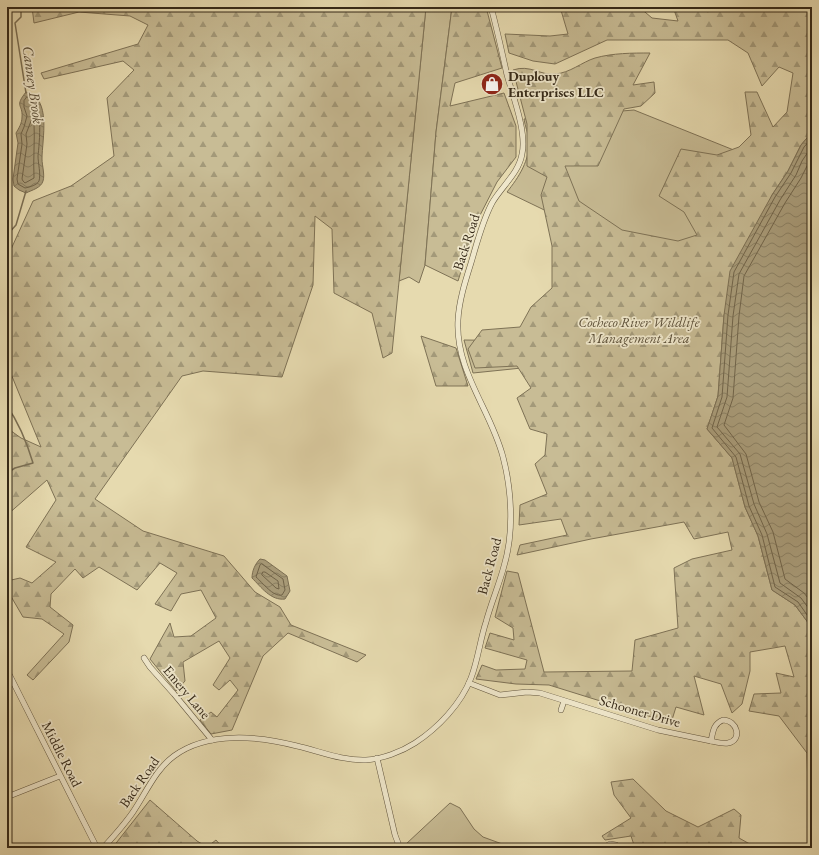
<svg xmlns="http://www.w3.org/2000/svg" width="819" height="855" font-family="'EB Garamond',serif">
<defs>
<pattern id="forest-firs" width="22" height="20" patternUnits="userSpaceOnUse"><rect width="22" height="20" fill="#c8bc95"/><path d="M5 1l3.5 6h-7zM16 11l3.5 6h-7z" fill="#a39979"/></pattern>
<pattern id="water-waves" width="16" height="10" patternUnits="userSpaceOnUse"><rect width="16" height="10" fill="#aa9e7c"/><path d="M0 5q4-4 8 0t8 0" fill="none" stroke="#8b8165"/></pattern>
</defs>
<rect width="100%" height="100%" fill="#e6daaf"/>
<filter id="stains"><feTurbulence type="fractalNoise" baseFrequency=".005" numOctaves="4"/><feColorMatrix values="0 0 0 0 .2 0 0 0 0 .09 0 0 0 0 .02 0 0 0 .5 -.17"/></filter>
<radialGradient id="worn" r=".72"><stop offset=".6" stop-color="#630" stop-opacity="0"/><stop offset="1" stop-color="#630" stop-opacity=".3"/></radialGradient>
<g fill="#c8bc95" stroke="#7e7256">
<path d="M426,7H452L436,132L425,265L419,283L409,277L399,281Z"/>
<path d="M634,110L781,169L561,364L473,373L464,340L543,341L594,234L507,192C519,177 530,160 529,140C528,133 525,126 524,119Z"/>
<path d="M450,803L460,808L474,829L483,837L505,845L508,848H405L404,847L406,844Z"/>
</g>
<g fill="url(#forest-firs)" stroke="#7e7256">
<path d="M32,7H426L392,353L383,358L372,313L334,293L332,229L315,216L313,285L282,377L203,371L182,376L95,499L143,531L224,556L255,592L280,607L291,625L366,655L357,662L288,633L263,656L232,730L211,734L200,720L211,712L217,717L238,690L230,680L219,690L213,685L230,658L219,641L183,662L185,681L176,691L150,659L170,623L174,637L191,636L216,618L201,590L181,594L171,611L155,604L177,573L160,563L137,590L99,567L83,578L75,569L51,594L50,607L73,625L69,642L33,680L27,675L64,634L42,619L23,617L9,593H7V581L20,578L32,583L56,562L26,547L56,500L47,480L7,515V428L21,438L41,447L9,369L7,360V258L33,201L71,186L114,156L107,98L134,70L123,61L44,79L41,73L138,44L148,25L130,16L79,12L34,23Z"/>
<path d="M452,7H486L502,68L455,83L450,106L504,93L516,126V157L497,182L476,223L458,281L425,265L436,132Z"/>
<path d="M560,7H639L652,18L678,21L673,7H699L708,12L714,7H812V132L801,145L788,171L772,195L724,315L718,396L707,429L732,458L745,507L758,536L772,590L795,605L812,628V794L808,790L807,753L779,716L749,711L754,694L781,693L776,673L794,677L785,646L750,652V671L742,704L732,713L721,684L694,676L704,715L676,707L671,723L549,685L516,684L476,679L482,665L496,670L525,669L527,660L485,648L490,633L514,640L513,628L495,617L507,571L518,573L544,672L632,671L635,640L678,628L674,568L692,559L732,550L728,532L694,539L684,522L591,539L517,555L520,545L567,535L561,519L519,525L520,505L547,494L535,464L545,455L547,434L530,429L517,398L531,388L517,366L475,368L468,349L482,330L520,327L531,307L552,288V246L541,195L547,177L527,166V124L513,70C530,64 541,76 555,74C570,73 582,62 595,58C613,53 632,53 650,53L633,85L654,82L655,93L641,106L624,109L598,166H565L579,201L622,230L678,241L697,235L684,212L659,196L681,149L717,155L739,147L751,135L745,92H757L773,127L787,112L793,73L779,67L762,86L748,53L728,40H607L555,64L533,61L509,53L505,34L550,36L568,34Z"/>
<path d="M421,336L456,348L468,386H436Z"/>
<path d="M633,779L666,811L698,827L734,809L741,815L739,838L757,848H635L631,836L605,840L602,836L631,818L614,795L611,782Z"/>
<path d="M150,800L197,841L207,847L216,840L223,848H114L113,847Z"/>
</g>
<g fill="url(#water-waves)" stroke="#7b6f54">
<path d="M26,92C52,98 42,139 42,159C42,165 45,175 43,181C41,188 32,190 26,193L19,190L14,186L13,179L18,143L16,133C19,128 22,123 22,117C23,104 14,107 26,92Z"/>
<path d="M812,132V628L795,605L772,590L758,536L745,507L732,458L707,429L718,396L724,315L730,271L772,195L788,171L801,145Z"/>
<path d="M260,559L265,560L287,576L290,591L285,599C271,601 261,587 252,578C252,571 255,564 260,559Z"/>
</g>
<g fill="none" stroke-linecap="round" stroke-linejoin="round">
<g stroke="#70644a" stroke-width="1">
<path d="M27,97C45,97 39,145 38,156C38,163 41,174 39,181C37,185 30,187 25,188L18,184L17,179L22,144L21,134L24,127L27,116L24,107V101Z"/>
<path d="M33,120L34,122C35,141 33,159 34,178L25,183L23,181L22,179L27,144L26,134L31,121Z"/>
<path d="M812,138L804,147L791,173L775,197L734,272L728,315L722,397L712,428L736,457L749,506L762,535L775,587L798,602L812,622"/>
<path d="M812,146L802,161L796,175L780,200L739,274L733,316L727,397L717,427L740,454L754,504L767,534L780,583L801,598L812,613"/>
<path d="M812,156L801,178L785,203L744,276L739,316L733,398L724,425L746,454L759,502L773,532L785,579L804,593L812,603"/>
<path d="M262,564L283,579L285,590L282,595C273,597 263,583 256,577L260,565Z"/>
<path d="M263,572H265L278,581L279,589L276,588L262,575Z"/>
</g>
<g stroke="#7b6f54" stroke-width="1.5">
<path d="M21,7V17L15,23L26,93"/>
<path d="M7,235L16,225L26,191"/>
<path d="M7,406C19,423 27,443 33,463L15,468L7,473"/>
</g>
<g stroke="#61553e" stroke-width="6">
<g id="street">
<path d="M144,658L150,667L174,694L212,740"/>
<path d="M7,670L97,848"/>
<path d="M469,683L500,695L527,692L540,693L658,730L711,741"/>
<path d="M561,710L564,701"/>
<path d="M723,720C737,720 743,740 728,743C723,744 716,742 711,741C713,732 713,724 723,720Z"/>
<path d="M377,758L395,835L400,848"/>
<path d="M7,797L60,776"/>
<path d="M103,848C114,836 124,825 133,812C146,793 155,770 174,756C208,731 259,736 297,746C319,751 343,761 366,760C382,759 401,752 415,743C438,728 461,704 471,678C478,660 480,640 486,622C491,603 499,585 504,566C514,533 512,491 503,457C491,410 455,371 458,320C459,301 465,282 471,263C477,243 482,222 492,203C501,187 519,173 522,154C527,133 513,96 507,75C502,52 497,29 491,7"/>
<path d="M603,848L610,844L616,845L619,848"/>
</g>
</g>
<use href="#street" stroke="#efe7cb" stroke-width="5"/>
</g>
<defs>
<g id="shop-disc" transform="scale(1.15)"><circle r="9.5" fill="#8f2418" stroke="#efe7cb"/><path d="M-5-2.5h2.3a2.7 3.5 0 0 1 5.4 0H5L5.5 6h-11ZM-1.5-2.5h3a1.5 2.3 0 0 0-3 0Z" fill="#fff"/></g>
</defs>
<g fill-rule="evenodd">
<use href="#shop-disc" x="492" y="84"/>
</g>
<g text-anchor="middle" stroke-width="3.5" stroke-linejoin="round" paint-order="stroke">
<g font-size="14" font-weight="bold" fill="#352918" stroke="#efe7cb" text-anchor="start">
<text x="508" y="81">Duplouy<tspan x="508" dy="16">Enterprises LLC</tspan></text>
</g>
<g font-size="14" fill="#352918" stroke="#efe7cb">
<text transform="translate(466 242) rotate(-72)" y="5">Back Road</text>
<text transform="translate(489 566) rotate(-75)" y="5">Back Road</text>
<text transform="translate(187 692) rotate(50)" y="5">Emery Lane</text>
<text transform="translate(640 711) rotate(16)" y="5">Schooner Drive</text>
<text transform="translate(62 754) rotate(63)" y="5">Middle Road</text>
<text transform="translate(139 782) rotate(-55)" y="5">Back Road</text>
</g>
<g font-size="14" font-style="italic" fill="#5a4e37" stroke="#efe7cb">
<text x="639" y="327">Cocheco River Wildlife<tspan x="639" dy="16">Management Area</tspan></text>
</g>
<g font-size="15" font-style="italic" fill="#584c36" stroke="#efe7cb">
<text transform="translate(33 85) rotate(82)" y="5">Canney Brook</text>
</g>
</g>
<rect width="819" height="855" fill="none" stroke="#e6daaf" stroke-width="24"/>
<rect x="8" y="8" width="803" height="839" fill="none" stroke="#352918" stroke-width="2"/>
<rect x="12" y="12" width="795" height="831" fill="none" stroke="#352918"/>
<rect width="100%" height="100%" filter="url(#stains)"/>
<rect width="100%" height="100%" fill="url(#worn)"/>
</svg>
